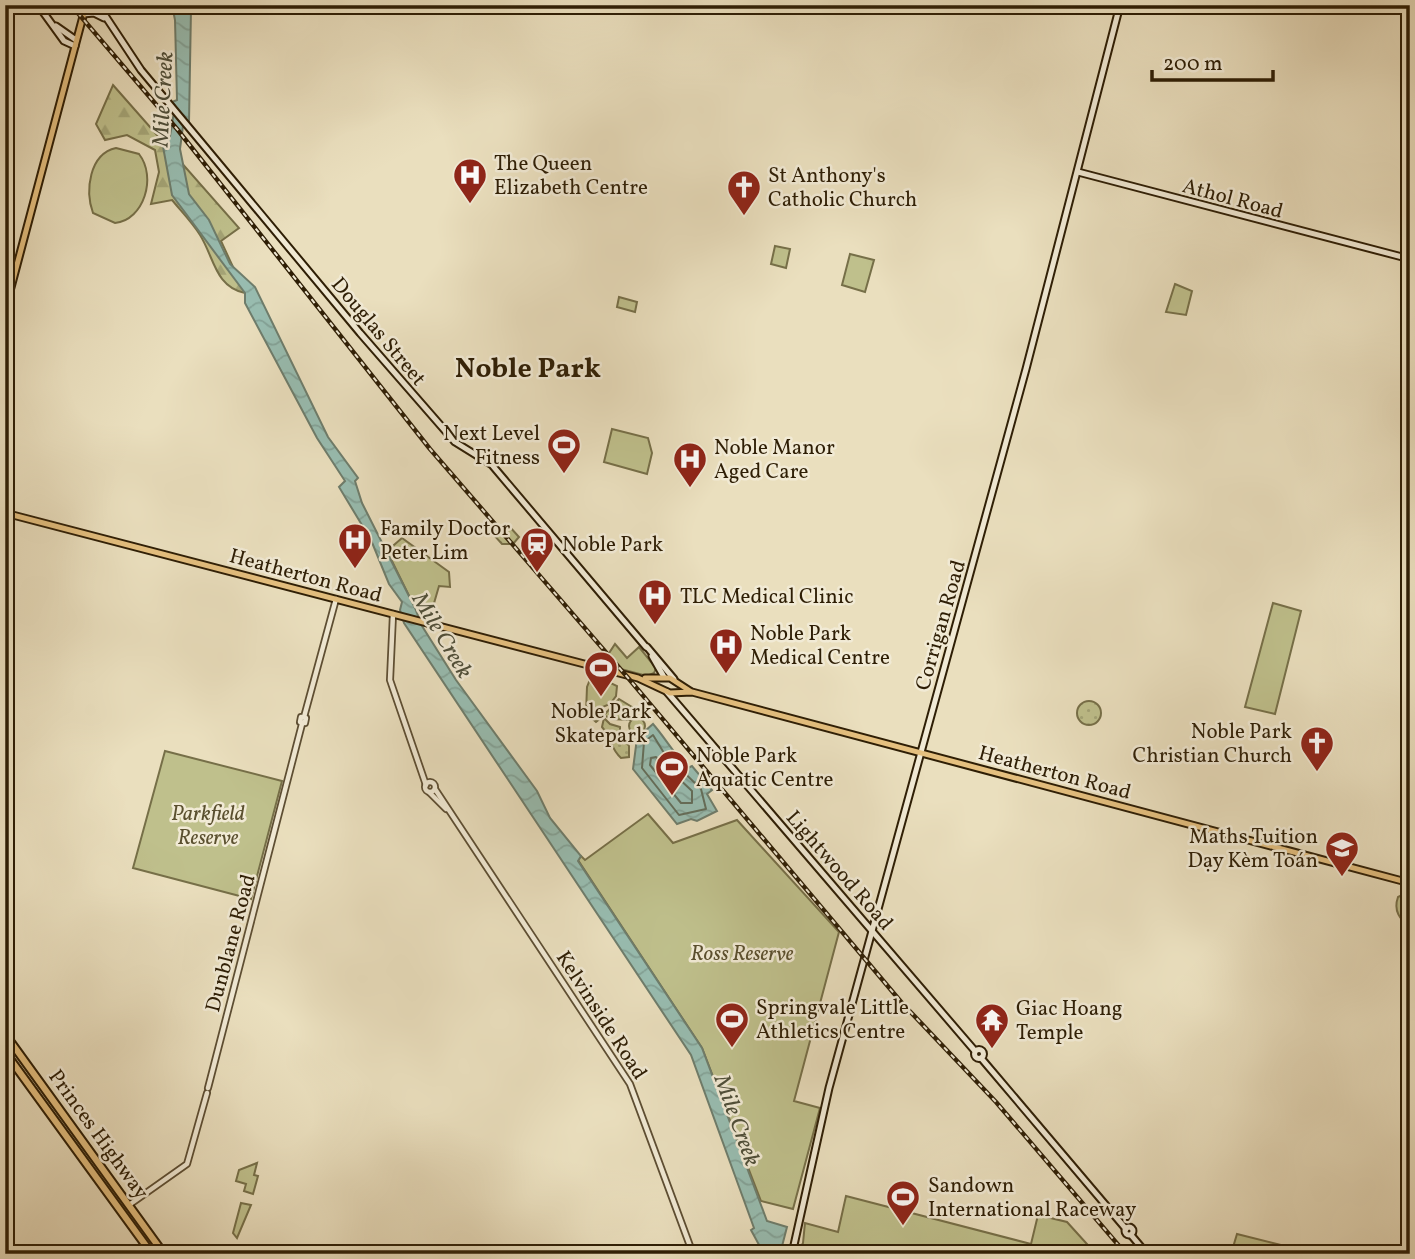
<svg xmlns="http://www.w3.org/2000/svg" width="1415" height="1259" font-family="Vollkorn,serif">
<defs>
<pattern id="grass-dots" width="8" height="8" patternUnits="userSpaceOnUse" patternTransform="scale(1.75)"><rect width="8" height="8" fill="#bfc08c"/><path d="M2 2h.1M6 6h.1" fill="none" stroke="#a4a577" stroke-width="1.8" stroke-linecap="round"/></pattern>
<pattern id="forest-firs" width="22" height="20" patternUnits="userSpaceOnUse" patternTransform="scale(1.75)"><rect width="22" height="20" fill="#bfc08c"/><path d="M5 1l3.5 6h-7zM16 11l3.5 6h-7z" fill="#a4a577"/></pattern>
<pattern id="water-waves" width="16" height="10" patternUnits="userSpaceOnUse" patternTransform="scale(1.75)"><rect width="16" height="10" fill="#98bdb1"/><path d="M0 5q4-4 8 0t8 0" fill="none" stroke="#83a297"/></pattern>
</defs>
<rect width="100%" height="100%" fill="#eadfbe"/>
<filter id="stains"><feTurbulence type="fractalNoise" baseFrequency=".00286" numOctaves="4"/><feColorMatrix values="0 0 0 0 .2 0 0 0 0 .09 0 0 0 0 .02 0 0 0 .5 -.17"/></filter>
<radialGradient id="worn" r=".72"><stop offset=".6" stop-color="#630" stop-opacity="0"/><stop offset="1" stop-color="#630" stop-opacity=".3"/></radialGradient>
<g fill="url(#grass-dots)" stroke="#766f48" stroke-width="2">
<path d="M509,526L519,537L513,544H502L492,533Z"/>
<path d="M619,699L632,707L629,709L633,711L630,720L611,719L604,715Z"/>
<circle cx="1089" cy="713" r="12"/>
<path d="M604,718L610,724L620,727V734L629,746V757L621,758C610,748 611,737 602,727Z"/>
</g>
<path fill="url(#forest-firs)" stroke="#766f48" stroke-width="2" d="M113,85L239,228L221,241L245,293C215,287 214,257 200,235C192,222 181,211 172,200L151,204L159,172L155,150L127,135L105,140L96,124Z"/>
<g fill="#bfc08c" stroke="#766f48" stroke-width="2">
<path d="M116,148L139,154C157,177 144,220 115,223L93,213C85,191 89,154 116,148Z"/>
<path d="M775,246L790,249L786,268L771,264Z"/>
<path d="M850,254L874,260L865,292L842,285Z"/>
<path d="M1175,284L1192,291L1186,315L1166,312Z"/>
<path d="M619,297L637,302L635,312L617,307Z"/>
<path d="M612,429L648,438L652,453L647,474L604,462Z"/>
<path d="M402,538L449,572L450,587L439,586L430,617L418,614L387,551Z"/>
<path d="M1273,603L1301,611L1275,714L1245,707Z"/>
<path d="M615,644L627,658L639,647L656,668L654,673L647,676L602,664Z"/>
<path d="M596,676L617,686L616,696L610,704L600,708L602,717L596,722L586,713L587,687L591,677Z"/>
<circle cx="637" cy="726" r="8"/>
<path d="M165,751L282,781L251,899L133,868Z"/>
<path d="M648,814L673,843L737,820L839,932L794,1101L820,1108L793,1209L761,1201L702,1048L578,860L581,856L585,860Z"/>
<path d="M1404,894H1410V928C1400,919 1393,911 1398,897Z"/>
<path d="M257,1163L254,1175L258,1176L253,1194L244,1191L246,1184L236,1181L239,1170Z"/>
<path d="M846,1196L1031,1244L1038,1215L1067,1222L1096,1254H797L803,1243L805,1223L838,1232Z"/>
<path d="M241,1203L251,1205L237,1238L233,1233Z"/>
<path d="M1237,1234L1317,1254H1231Z"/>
</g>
<g fill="url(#water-waves)" stroke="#6e7d6c" stroke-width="2">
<path d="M172,5H189L191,9L189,122L184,118L180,149L189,194L209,220L230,264L255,287L328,437L358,478L355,481L362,503L415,608L422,626L456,680L537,791L550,818L581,856L578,861L702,1048L767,1221L787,1227L780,1254H764L751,1230L754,1228L691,1055L404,623L400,610L402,602L389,584L371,540L339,487L345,481L317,438L245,303V293L172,195L161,136L162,132L170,136L175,106L172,102L177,100L175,20Z"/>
<path d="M653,724C666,739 674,754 688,768L692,766L712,790L707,794L717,811L697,821L691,819L677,824L633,769L637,738Z"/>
</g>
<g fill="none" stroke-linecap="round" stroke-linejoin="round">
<g stroke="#636e5b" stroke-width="2">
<path d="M653,735L664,753L701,789L706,809L679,815L642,768L644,742Z"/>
<path d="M656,757L692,791V803H681L650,765L651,758Z"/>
</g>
<g stroke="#5d4e33" stroke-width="8">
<g id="tertiary">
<path d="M393,614L390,680L426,785"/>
<path d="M301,717L306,718L305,723L300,722Z"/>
<path d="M304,717L336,599"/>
<circle cx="430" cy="787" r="5"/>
<path d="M435,789L630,1084L693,1254"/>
<path d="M430,793L446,809"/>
<path d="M208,1088L302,724"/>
<path d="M129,1205L187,1164L207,1093"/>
</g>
</g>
<g stroke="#2e1e05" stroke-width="9">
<g id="secondary">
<path d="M38,5L64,41L75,46"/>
<path d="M98,5L141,70L360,333L455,442L492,465L646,647"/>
<path d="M83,14L94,13L104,18"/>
<path d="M56,26L76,40"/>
<path d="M1078,172L1410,259"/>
<path d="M647,647L674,679"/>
<path d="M652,656L664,677"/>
<path d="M667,692L975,1051"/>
<circle cx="979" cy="1054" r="4.5"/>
<path d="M981,1058L1126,1229"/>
<circle cx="1129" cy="1231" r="4"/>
<path d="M1131,1235L1147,1254"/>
<path d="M792,1254L829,1088L1026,369L1120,5"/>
</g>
</g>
<g stroke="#2e1e05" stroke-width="9">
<g id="primary">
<path d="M5,310L86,5"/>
<path d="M5,513L638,678L670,693L692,692L1410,883"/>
<path d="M645,678H670L690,691"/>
</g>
</g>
<g stroke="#2e1e05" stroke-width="10">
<g id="trunk">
<path d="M5,1034L164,1254"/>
<path d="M5,1052L152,1254"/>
</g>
</g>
<use href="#tertiary" stroke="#f1ead5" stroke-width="4.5"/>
<use href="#secondary" stroke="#f1ead5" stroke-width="5"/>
<use href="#primary" stroke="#e5c07f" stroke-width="5"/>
<use href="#trunk" stroke="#e5c07f" stroke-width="6"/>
<g stroke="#2e1e05" stroke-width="4.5">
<path id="rail" d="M71,5L177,129L430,449L629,679L902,1003L996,1102L1126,1254"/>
</g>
<use href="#rail" stroke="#f1ead5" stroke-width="2" stroke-dasharray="5" stroke-linecap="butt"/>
</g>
<defs>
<g id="hospital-pin" transform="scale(1.75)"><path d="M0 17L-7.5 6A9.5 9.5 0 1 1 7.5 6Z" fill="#8f2418" stroke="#f1ead5"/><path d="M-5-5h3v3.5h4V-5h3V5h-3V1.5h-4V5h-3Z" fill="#fff"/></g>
<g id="church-pin" transform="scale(1.75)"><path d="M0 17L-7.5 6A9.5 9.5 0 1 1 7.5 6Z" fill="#8f2418" stroke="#f1ead5"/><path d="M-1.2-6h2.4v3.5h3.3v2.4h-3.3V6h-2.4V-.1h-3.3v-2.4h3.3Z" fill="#fff"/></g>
<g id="stadium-pin" transform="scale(1.75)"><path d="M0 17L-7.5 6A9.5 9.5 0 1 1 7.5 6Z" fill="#8f2418" stroke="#f1ead5"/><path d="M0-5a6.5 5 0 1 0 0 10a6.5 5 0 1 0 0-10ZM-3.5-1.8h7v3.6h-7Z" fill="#fff"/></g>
<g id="station-pin" transform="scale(1.75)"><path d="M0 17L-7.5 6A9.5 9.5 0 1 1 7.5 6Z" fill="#8f2418" stroke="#f1ead5"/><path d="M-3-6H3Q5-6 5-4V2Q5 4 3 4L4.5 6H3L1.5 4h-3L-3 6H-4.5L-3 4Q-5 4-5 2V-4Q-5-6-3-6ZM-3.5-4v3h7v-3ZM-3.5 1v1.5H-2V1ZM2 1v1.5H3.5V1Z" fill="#fff"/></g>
<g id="university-pin" transform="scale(1.75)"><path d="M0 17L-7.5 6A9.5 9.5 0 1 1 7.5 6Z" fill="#8f2418" stroke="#f1ead5"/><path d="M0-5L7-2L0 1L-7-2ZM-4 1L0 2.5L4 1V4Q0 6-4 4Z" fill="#fff"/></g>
<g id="temple-pin" transform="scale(1.75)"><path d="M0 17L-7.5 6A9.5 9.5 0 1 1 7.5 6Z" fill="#8f2418" stroke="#f1ead5"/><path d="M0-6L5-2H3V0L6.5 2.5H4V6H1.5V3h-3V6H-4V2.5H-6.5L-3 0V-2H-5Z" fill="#fff"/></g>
</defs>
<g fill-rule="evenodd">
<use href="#hospital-pin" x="470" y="175"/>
<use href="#church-pin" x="744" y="187"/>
<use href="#stadium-pin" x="564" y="445"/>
<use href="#hospital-pin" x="690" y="459"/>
<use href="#hospital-pin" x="355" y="540"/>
<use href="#station-pin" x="537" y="544"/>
<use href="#hospital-pin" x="655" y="596"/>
<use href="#hospital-pin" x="726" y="645"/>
<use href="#stadium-pin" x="601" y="668"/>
<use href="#church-pin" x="1317" y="743"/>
<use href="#stadium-pin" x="672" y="767"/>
<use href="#university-pin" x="1342" y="848"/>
<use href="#stadium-pin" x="732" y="1019"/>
<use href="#temple-pin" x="992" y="1020"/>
<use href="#stadium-pin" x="903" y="1197"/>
</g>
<g text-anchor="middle" stroke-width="5" stroke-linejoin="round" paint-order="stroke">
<g font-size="21" fill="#2e1e05" stroke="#f1ead5" text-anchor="start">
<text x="494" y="170">The Queen<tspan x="494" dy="24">Elizabeth Centre</tspan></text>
<text x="768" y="182">St Anthony's<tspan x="768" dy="24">Catholic Church</tspan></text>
<text x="540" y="440" text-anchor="end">Next Level<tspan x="540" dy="24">Fitness</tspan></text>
<text x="714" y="454">Noble Manor<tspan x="714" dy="24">Aged Care</tspan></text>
<text x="380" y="535">Family Doctor<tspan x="380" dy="24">Peter Lim</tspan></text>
<text x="562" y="551">Noble Park</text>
<text x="680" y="603">TLC Medical Clinic</text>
<text x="750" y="640">Noble Park<tspan x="750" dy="24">Medical Centre</tspan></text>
<text x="601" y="718" text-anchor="middle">Noble Park<tspan x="601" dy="24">Skatepark</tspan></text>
<text x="1292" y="738" text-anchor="end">Noble Park<tspan x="1292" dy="24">Christian Church</tspan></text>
<text x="696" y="762">Noble Park<tspan x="696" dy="24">Aquatic Centre</tspan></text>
<text x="1318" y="843" text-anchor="end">Maths Tuition<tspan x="1318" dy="24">Dạy Kèm Toán</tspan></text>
<text x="756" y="1014">Springvale Little<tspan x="756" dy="24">Athletics Centre</tspan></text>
<text x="1016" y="1015">Giac Hoang<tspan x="1016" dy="24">Temple</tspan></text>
<text x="928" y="1192">Sandown<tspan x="928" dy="24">International Raceway</tspan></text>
</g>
<g font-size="21" fill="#2e1e05" stroke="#f1ead5">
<text transform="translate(1233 198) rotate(15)" y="7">Athol Road</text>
<text transform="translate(379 331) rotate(50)" y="7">Douglas Street</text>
<text transform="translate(306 575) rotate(15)" y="7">Heatherton Road</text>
<text transform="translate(940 625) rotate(-74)" y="7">Corrigan Road</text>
<text transform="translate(1055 772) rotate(15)" y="7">Heatherton Road</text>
<text transform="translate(840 870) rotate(49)" y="7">Lightwood Road</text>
<text transform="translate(230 943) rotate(-75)" y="7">Dunblane Road</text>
<text transform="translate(602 1015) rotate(57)" y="7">Kelvinside Road</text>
<text transform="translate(99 1134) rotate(54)" y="7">Princes Highway</text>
</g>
<g font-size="21" font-style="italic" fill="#5a4f2e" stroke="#f1ead5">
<text x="208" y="820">Parkfield<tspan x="208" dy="24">Reserve</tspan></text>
<text x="742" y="960">Ross Reserve</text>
</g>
<g font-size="23" font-style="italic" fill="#4e4e39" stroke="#f1ead5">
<text transform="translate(162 99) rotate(-87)" y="8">Mile Creek</text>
<text transform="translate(443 635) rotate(59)" y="8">Mile Creek</text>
<text transform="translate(738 1120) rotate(70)" y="8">Mile Creek</text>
</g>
<g font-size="28" font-weight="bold" fill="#2e1e05" stroke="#f1ead5">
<text x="528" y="377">Noble Park</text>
</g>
</g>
<rect width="1415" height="1259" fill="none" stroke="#eadfbe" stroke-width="28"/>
<rect x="7" y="7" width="1401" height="1245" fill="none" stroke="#2e1e05" stroke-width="3.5"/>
<rect x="14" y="14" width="1387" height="1231" fill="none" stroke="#2e1e05" stroke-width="2"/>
<path d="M1152 70v10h121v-10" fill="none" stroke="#2e1e05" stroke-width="3.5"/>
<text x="1163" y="70" font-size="21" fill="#2e1e05" stroke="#f1ead5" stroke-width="5" paint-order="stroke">200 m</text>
<rect width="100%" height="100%" filter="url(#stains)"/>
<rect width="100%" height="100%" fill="url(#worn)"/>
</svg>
